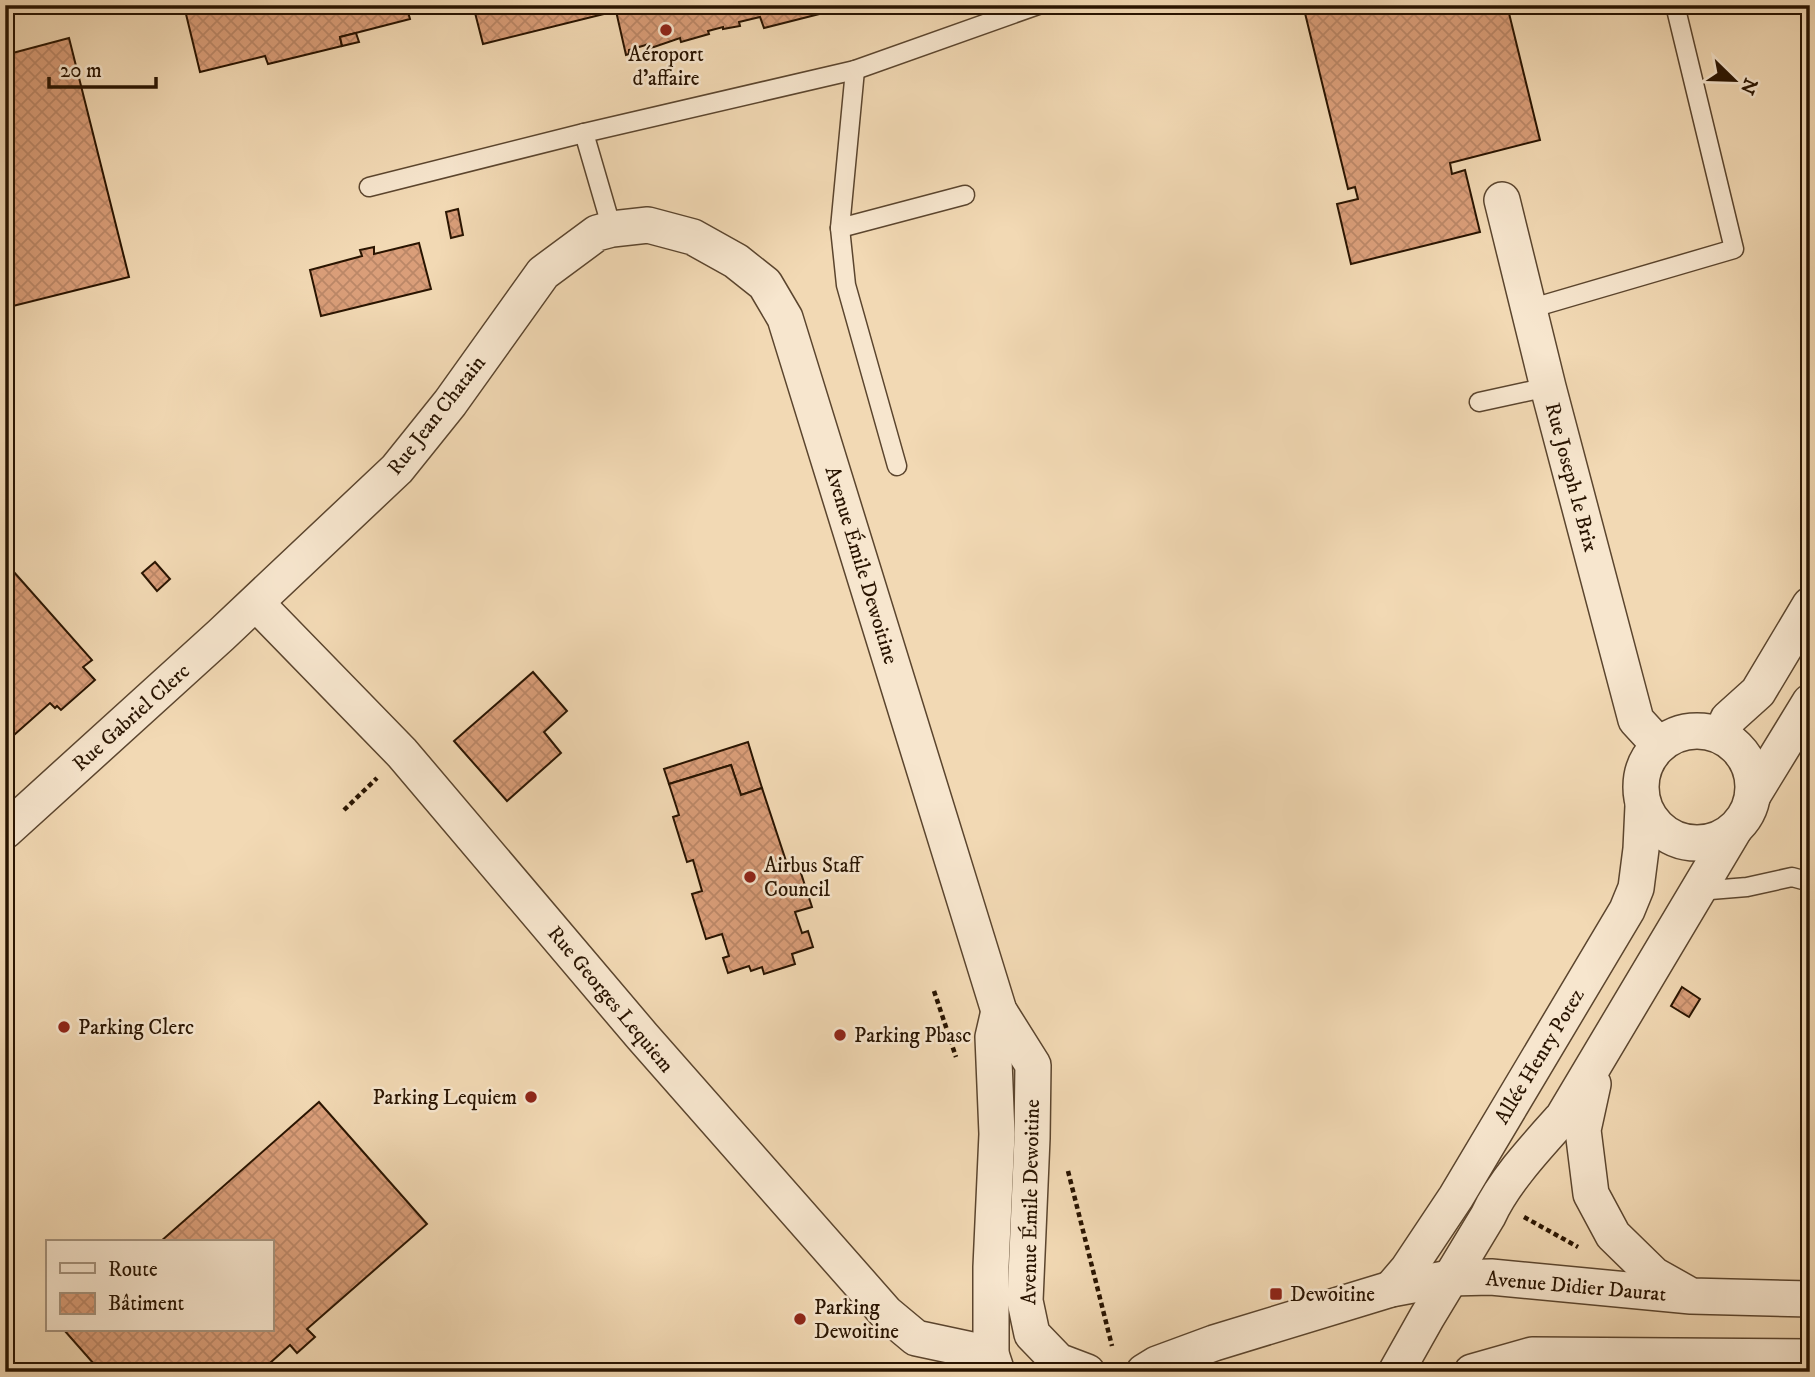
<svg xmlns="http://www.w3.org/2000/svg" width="1815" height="1377" font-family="'IM FELL DW Pica',serif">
<defs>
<pattern id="building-cross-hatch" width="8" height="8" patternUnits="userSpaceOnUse" patternTransform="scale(1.75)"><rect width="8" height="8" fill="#da9e79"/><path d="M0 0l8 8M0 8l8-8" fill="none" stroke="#bb8767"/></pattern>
</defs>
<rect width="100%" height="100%" fill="#f2d9b4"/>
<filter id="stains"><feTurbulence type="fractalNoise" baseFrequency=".00286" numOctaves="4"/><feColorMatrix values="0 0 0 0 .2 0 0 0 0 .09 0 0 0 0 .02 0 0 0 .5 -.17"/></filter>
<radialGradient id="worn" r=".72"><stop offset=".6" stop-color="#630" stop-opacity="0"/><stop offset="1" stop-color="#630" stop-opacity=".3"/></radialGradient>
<g fill="url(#building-cross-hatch)" stroke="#291401" stroke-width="2">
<path d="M205,5H406L410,19L340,37L342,46L268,64L265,56L200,72L185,10Z"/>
<path d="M473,5H855L764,28L760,17L739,22L740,26L723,29V27L708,31L709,34L681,42L680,38L651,48L649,44L629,50V54L626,55L616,11L483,44Z"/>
<path d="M1303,5H1507L1540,140L1450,163L1452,174L1465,170L1480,232L1351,264L1337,204L1358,199L1355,187L1348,189Z"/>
<path d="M356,33L359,42L342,46L340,37Z"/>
<path d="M69,38L129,277L5,308V55Z"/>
<path d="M458,209L463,235L451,238L446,212Z"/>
<path d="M419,243L431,289L321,316L310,270L362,256L360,250L374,247V254Z"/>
<path d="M5,562L92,660L83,667L95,680L61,710L57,706L55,708L50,703L5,743Z"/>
<path d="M155,562L170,579L157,591L142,573Z"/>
<path d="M533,672L567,711L544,732L561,753L507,801L454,741Z"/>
<path d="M748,742L762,788L741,795L731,765L669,784L664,769Z"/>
<path d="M731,765L741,795L762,788L787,864L797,861L812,907L795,912L802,933L808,931L813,947L792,954L795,964L764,974L762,967L751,971L749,966L728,973L723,958L729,956L722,934L706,939L692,894L702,891L693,860L687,862L673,817L679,815L669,784Z"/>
<path d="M1682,987L1700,999L1689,1017L1671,1006Z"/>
<path d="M319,1102L427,1224L307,1329L315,1337L297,1353L290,1345L260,1372H101L64,1330H271V1242H160Z"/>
</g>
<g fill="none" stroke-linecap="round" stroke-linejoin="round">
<g stroke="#5b452e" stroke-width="21">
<g id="lane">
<path d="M855,70L840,228L846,285L897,466"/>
<path d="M369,187L584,133"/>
<path d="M840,228L965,195"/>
<path d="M612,229L584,133L855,70L1038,5"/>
<path d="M1529,309L1734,249L1675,5"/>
<path d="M1479,402L1548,387"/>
<path d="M1698,891L1747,887L1792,877L1810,882"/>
<path d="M5,1370L6,1372"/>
</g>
</g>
<g stroke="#5b452e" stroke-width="38">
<g id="street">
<path d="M1502,200L1548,387L1636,720L1659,745"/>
<path d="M256,603L402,753L642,1036L886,1313L916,1338L991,1354"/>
<circle cx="1697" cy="787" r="56"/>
<path d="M1722,736L1728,719L1758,692L1810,605"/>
<path d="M1753,795L1810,702"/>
<path d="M5,831L221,635L397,469L450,403L543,273L597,233L612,229L648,225L693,237L736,261L765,284L785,318L999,1011L1033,1065L1032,1138L1025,1301L1032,1334L1058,1361L1087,1372"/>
<path d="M1593,1084L1583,1130L1591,1194L1613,1235L1654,1275L1686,1293"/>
<path d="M1391,1289L1408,1269L1456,1197L1627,910L1636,888L1641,849L1643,806"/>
<path d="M997,1372L991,1354V1267L997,1134L993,1037L999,1011"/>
<path d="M1144,1372L1157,1364L1214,1343L1391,1289L1450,1278L1491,1277L1691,1296L1810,1299"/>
<path d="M1396,1372L1427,1317L1488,1216C1504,1181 1537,1146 1563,1117L1734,830"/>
<path d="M1472,1372L1532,1355L1810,1357"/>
</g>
</g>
<g stroke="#291401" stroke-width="4.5" stroke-dasharray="5 3.5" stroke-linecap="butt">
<path d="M344,810L377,778"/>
<path d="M934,991L956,1057"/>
<path d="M1068,1171L1112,1346"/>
<path d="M1524,1217L1578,1247"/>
</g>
<use href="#lane" stroke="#f7e6ce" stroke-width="18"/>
<use href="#street" stroke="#f7e6ce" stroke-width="35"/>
</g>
<g fill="#8f2418" stroke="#f7e6ce" stroke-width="2.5">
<circle cx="666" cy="30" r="7"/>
<circle cx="750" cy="877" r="7"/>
<circle cx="64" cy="1027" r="7"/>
<circle cx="840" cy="1035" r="7"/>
<circle cx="531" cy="1097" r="7"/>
<rect x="1269" y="1287" width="14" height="14" rx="3.5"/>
<circle cx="800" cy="1319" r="7"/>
</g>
<g text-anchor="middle" stroke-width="5" stroke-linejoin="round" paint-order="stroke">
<g font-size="21" fill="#291401" stroke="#f7e6ce" text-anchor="start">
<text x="666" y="61" text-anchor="middle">Aéroport<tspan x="666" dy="24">d'affaire</tspan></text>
<text x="764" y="872">Airbus Staff<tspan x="764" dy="24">Council</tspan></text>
<text x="78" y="1034">Parking Clerc</text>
<text x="854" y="1042">Parking Pbasc</text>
<text x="517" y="1104" text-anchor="end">Parking Lequiem</text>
<text x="1290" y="1301">Dewoitine</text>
<text x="814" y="1314">Parking<tspan x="814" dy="24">Dewoitine</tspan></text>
</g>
<g font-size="21" fill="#291401" stroke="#f7e6ce">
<text transform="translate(436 415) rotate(-52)" y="7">Rue Jean Chatain</text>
<text transform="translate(1572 477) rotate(75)" y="7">Rue Joseph le Brix</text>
<text transform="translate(862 565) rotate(73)" y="7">Avenue Émile Dewoitine</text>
<text transform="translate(131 717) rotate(-42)" y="7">Rue Gabriel Clerc</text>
<text transform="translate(611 999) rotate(50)" y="7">Rue Georges Lequiem</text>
<text transform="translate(1539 1056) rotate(-59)" y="7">Allée Henry Potez</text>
<text transform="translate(1030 1202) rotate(-89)" y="7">Avenue Émile Dewoitine</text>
<text transform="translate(1576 1286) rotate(5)" y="7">Avenue Didier Daurat</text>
</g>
</g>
<rect width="1815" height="1377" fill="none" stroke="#f2d9b4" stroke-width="28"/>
<rect x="7" y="7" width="1801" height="1363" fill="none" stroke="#291401" stroke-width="3.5"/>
<rect x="14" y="14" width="1787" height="1349" fill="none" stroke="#291401" stroke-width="2"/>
<rect x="46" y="1240" width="228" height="91" fill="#f7e6ce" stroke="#a5927c" stroke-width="2"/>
<rect x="60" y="1263" width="35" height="10" fill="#f7e6ce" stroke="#a5927c" stroke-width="2"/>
<text x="108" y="1276" font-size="21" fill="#291401">Route</text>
<rect x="60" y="1293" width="35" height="21" fill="url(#building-cross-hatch)" stroke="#a5927c" stroke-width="2"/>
<text x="108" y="1310" font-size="21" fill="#291401">Bâtiment</text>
<g transform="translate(1734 80) rotate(113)" stroke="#f7e6ce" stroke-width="5" paint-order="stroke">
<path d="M0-5L12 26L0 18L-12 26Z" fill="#291401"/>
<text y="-10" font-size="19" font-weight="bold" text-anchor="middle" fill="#291401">N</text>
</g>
<path d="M49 77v10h107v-10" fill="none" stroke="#291401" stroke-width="3.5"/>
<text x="60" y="77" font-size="21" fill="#291401" stroke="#f7e6ce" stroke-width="5" paint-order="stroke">20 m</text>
<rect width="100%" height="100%" filter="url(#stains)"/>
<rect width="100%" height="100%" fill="url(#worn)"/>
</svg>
